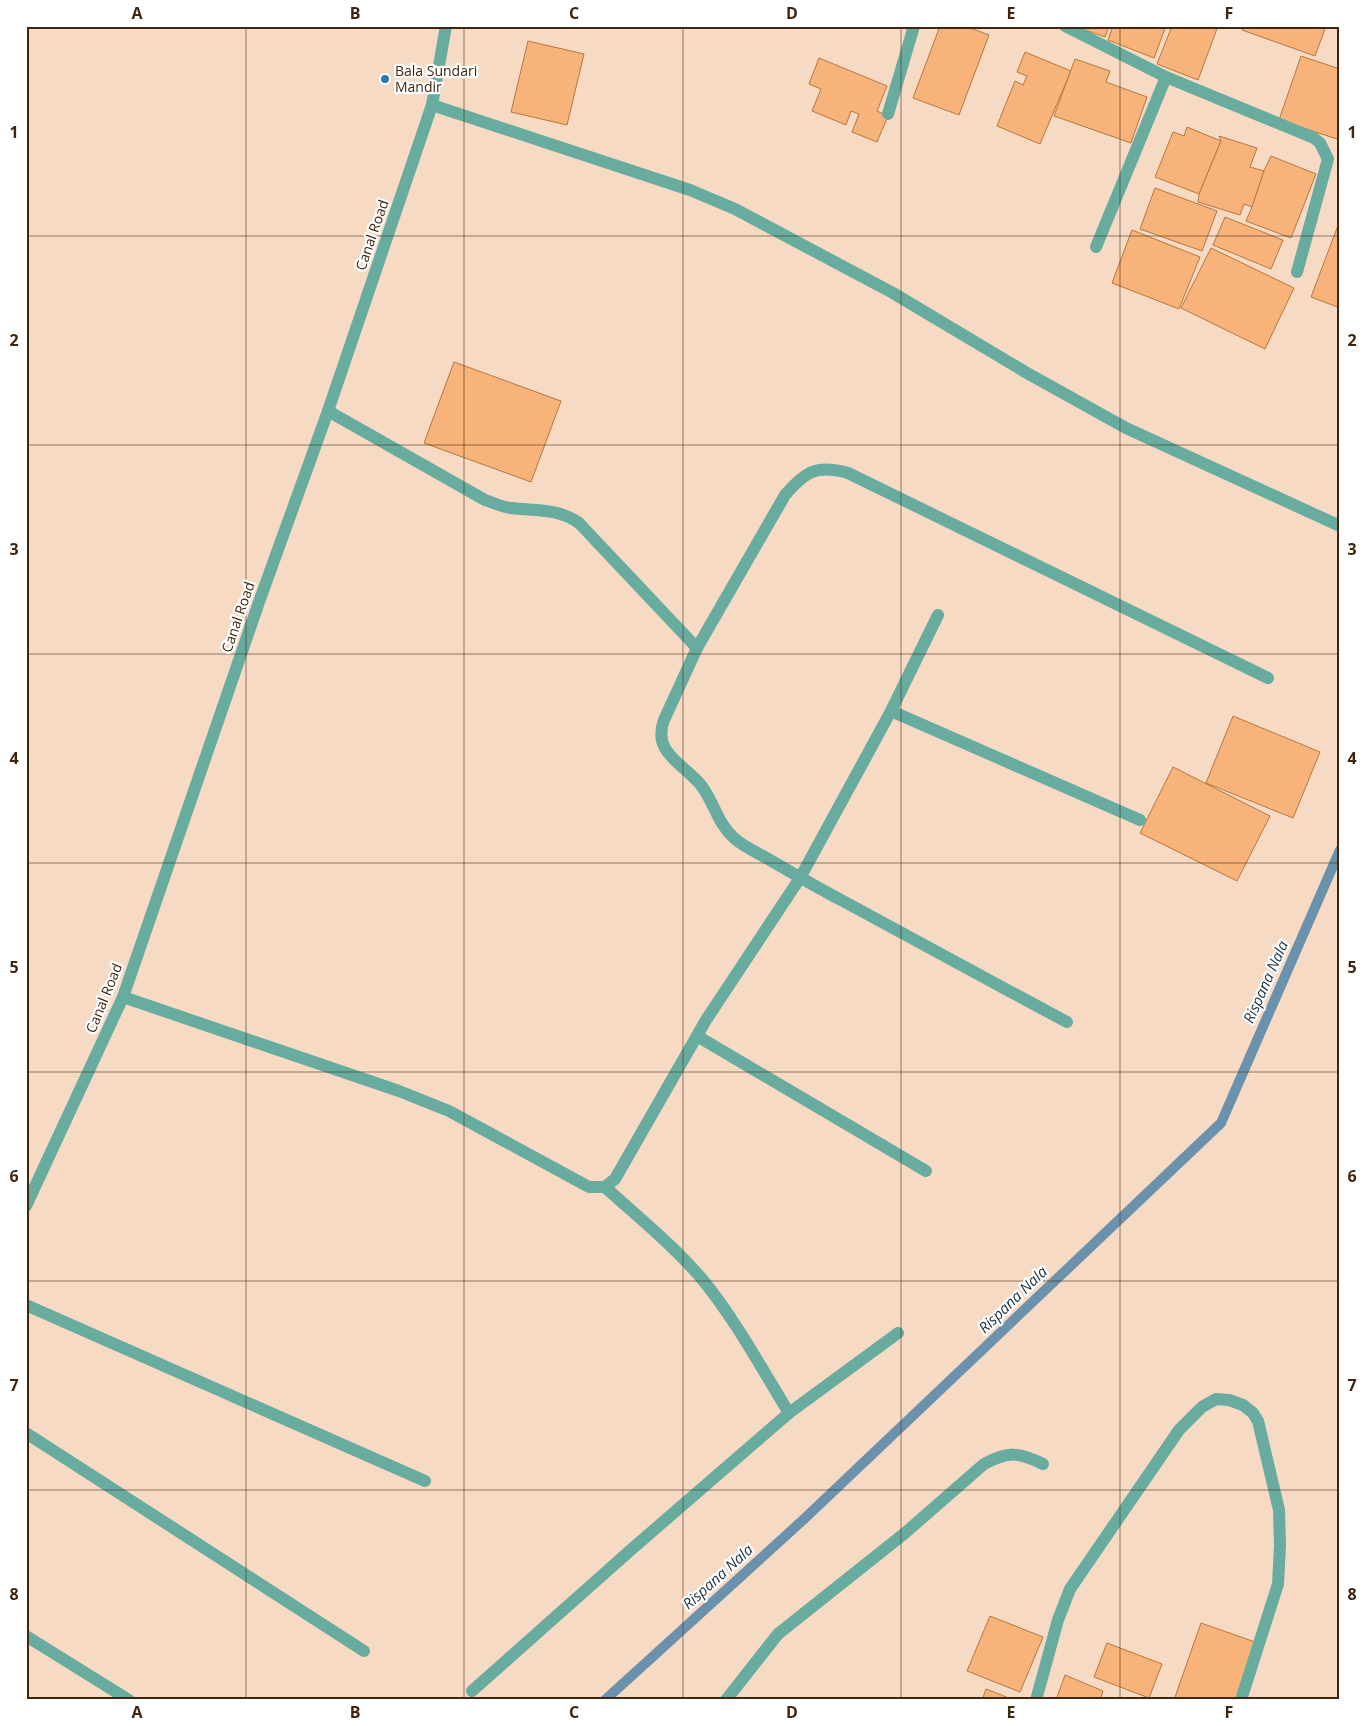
<svg xmlns="http://www.w3.org/2000/svg" width="1366" height="1726" font-family="'Open Sans',sans-serif">
<rect width="100%" height="100%" fill="#f6dac3"/>
<g fill="none" stroke-linecap="round" stroke-linejoin="round">
<path stroke="#6b92ac" stroke-width="10" d="M605,1700L803,1520L1221,1123L1340,850"/>
</g>
<g fill="#f7b37a" stroke="#b7773e">
<path d="M940,26H965L989,35L959,115L913,98Z"/>
<path d="M1074,26H1109L1105,37Z"/>
<path d="M1113,26H1166L1154,58L1108,40Z"/>
<path d="M1172,26H1218L1198,80L1157,64Z"/>
<path d="M1244,26H1326L1315,56L1242,30Z"/>
<path d="M528,41L584,54L567,125L511,112Z"/>
<path d="M1025,52L1071,71L1040,144L997,126L1015,81L1023,85L1027,76L1017,72Z"/>
<path d="M1301,56L1340,69V140L1279,120Z"/>
<path d="M819,58L887,86L877,111L888,116L877,142L852,132L859,114L851,111L846,125L812,111L821,89L809,84Z"/>
<path d="M1075,59L1110,71L1106,82L1147,97L1131,143L1054,116Z"/>
<path d="M1187,127L1221,141L1199,194L1155,177L1173,132L1184,136Z"/>
<path d="M1219,136L1257,148L1250,167L1264,171L1252,207L1244,204L1240,215L1198,202L1199,194L1221,141Z"/>
<path d="M1271,156L1316,174L1291,238L1246,221L1252,207L1264,171Z"/>
<path d="M1155,188L1217,211L1202,251L1140,229Z"/>
<path d="M1225,217L1283,240L1271,269L1213,245Z"/>
<path d="M1340,220V308L1311,297Z"/>
<path d="M1132,230L1200,257L1179,309L1112,283Z"/>
<path d="M1211,248L1294,288L1265,349L1181,308Z"/>
<path d="M454,362L561,401L531,482L424,443Z"/>
<path d="M1233,716L1320,752L1293,818L1206,783Z"/>
<path d="M1173,767L1270,816L1237,881L1140,833Z"/>
<path d="M990,1616L1043,1637L1020,1692L967,1671Z"/>
<path d="M1201,1623L1258,1643L1238,1700H1174Z"/>
<path d="M1107,1643L1162,1664L1149,1698L1094,1677Z"/>
<path d="M1065,1675L1103,1691L1100,1700H1056Z"/>
<path d="M986,1689L1014,1700H982Z"/>
</g>
<g fill="none" stroke-linecap="round" stroke-linejoin="round">
<g stroke="#68ab9f" stroke-width="12">
<path d="M1065,26L1166,77L1314,138L1320,143L1328,159L1297,272"/>
<path d="M432,105L690,190L735,209L893,293L1027,373L1126,428L1340,526"/>
<path d="M888,114L914,26"/>
<path d="M1096,247L1166,77"/>
<path d="M328,411L485,500C494,503 502,507 511,508C535,511 558,508 579,523L697,648L785,495C805,472 816,464 848,473L1268,678"/>
<path d="M697,648L664,720C652,752 682,763 700,784C714,801 717,823 734,838C744,847 758,853 770,860C794,874 818,888 843,901C917,941 992,982 1067,1022"/>
<path d="M891,711L1140,820"/>
<path d="M123,997L399,1091L449,1111L589,1187H605L615,1179L706,1020L800,878L891,711L938,615"/>
<path d="M697,1036L926,1171"/>
<path d="M605,1187C638,1217 673,1245 702,1279C735,1319 762,1369 789,1413"/>
<path d="M26,1206L123,997L259,602L328,411L432,105L446,26"/>
<path d="M26,1305L425,1481"/>
<path d="M26,1433L364,1651"/>
<path d="M26,1636L129,1700"/>
<path d="M472,1691L633,1548L789,1413L898,1333"/>
<path d="M726,1700L778,1634L905,1533L984,1464C1009,1451 1018,1452 1043,1464"/>
<path d="M1036,1700L1058,1620L1070,1589L1179,1430L1202,1407L1216,1399L1229,1400L1243,1405L1253,1413L1258,1421L1279,1510L1280,1545L1278,1584L1241,1700"/>
</g>
</g>
<path fill="none" stroke="#40260e" stroke-width="1" stroke-opacity="0.55" d="M246,26V1700M464,26V1700M683,26V1700M901,26V1700M1120,26V1700M26,236H1340M26,445H1340M26,654H1340M26,863H1340M26,1072H1340M26,1281H1340M26,1490H1340"/>
<circle fill="#2a79aa" stroke="#fff" stroke-width="2" cx="385" cy="79" r="5"/>
<g text-anchor="middle" stroke-width="4.5" stroke-linejoin="round" paint-order="stroke">
<g font-size="14" fill="#40260e" stroke="#fff" text-anchor="start">
<text x="395" y="76">Bala Sundari<tspan x="395" dy="16">Mandir</tspan></text>
</g>
<g font-size="14" fill="#40260e" stroke="#fff">
<text transform="translate(372 235) rotate(-71)" y="5">Canal Road</text>
<text transform="translate(238 617) rotate(-71)" y="5">Canal Road</text>
<text transform="translate(104 998) rotate(-68)" y="5">Canal Road</text>
</g>
<g font-size="15" font-style="italic" fill="#1f3443" stroke="#fff">
<text transform="translate(1266 982) rotate(-66)" y="5">Rispana Nala</text>
<text transform="translate(1013 1300) rotate(-44)" y="5">Rispana Nala</text>
<text transform="translate(718 1577) rotate(-42)" y="5">Rispana Nala</text>
</g>
</g>
<rect width="1366" height="1726" fill="none" stroke="#ffffff" stroke-width="55"/>
<rect x="28" y="28" width="1310" height="1670" fill="none" stroke="#40260e" stroke-width="2"/>
<g font-size="16" text-anchor="middle" font-weight="bold" fill="#40260e">
<text x="137" y="19">A</text>
<text x="355" y="19">B</text>
<text x="574" y="19">C</text>
<text x="792" y="19">D</text>
<text x="1011" y="19">E</text>
<text x="1229" y="19">F</text>
<text x="14" y="138">1</text>
<text x="1352" y="138">1</text>
<text x="14" y="346">2</text>
<text x="1352" y="346">2</text>
<text x="14" y="555">3</text>
<text x="1352" y="555">3</text>
<text x="14" y="764">4</text>
<text x="1352" y="764">4</text>
<text x="14" y="973">5</text>
<text x="1352" y="973">5</text>
<text x="14" y="1182">6</text>
<text x="1352" y="1182">6</text>
<text x="14" y="1391">7</text>
<text x="1352" y="1391">7</text>
<text x="14" y="1600">8</text>
<text x="1352" y="1600">8</text>
<text x="137" y="1718">A</text>
<text x="355" y="1718">B</text>
<text x="574" y="1718">C</text>
<text x="792" y="1718">D</text>
<text x="1011" y="1718">E</text>
<text x="1229" y="1718">F</text>
</g>
</svg>
